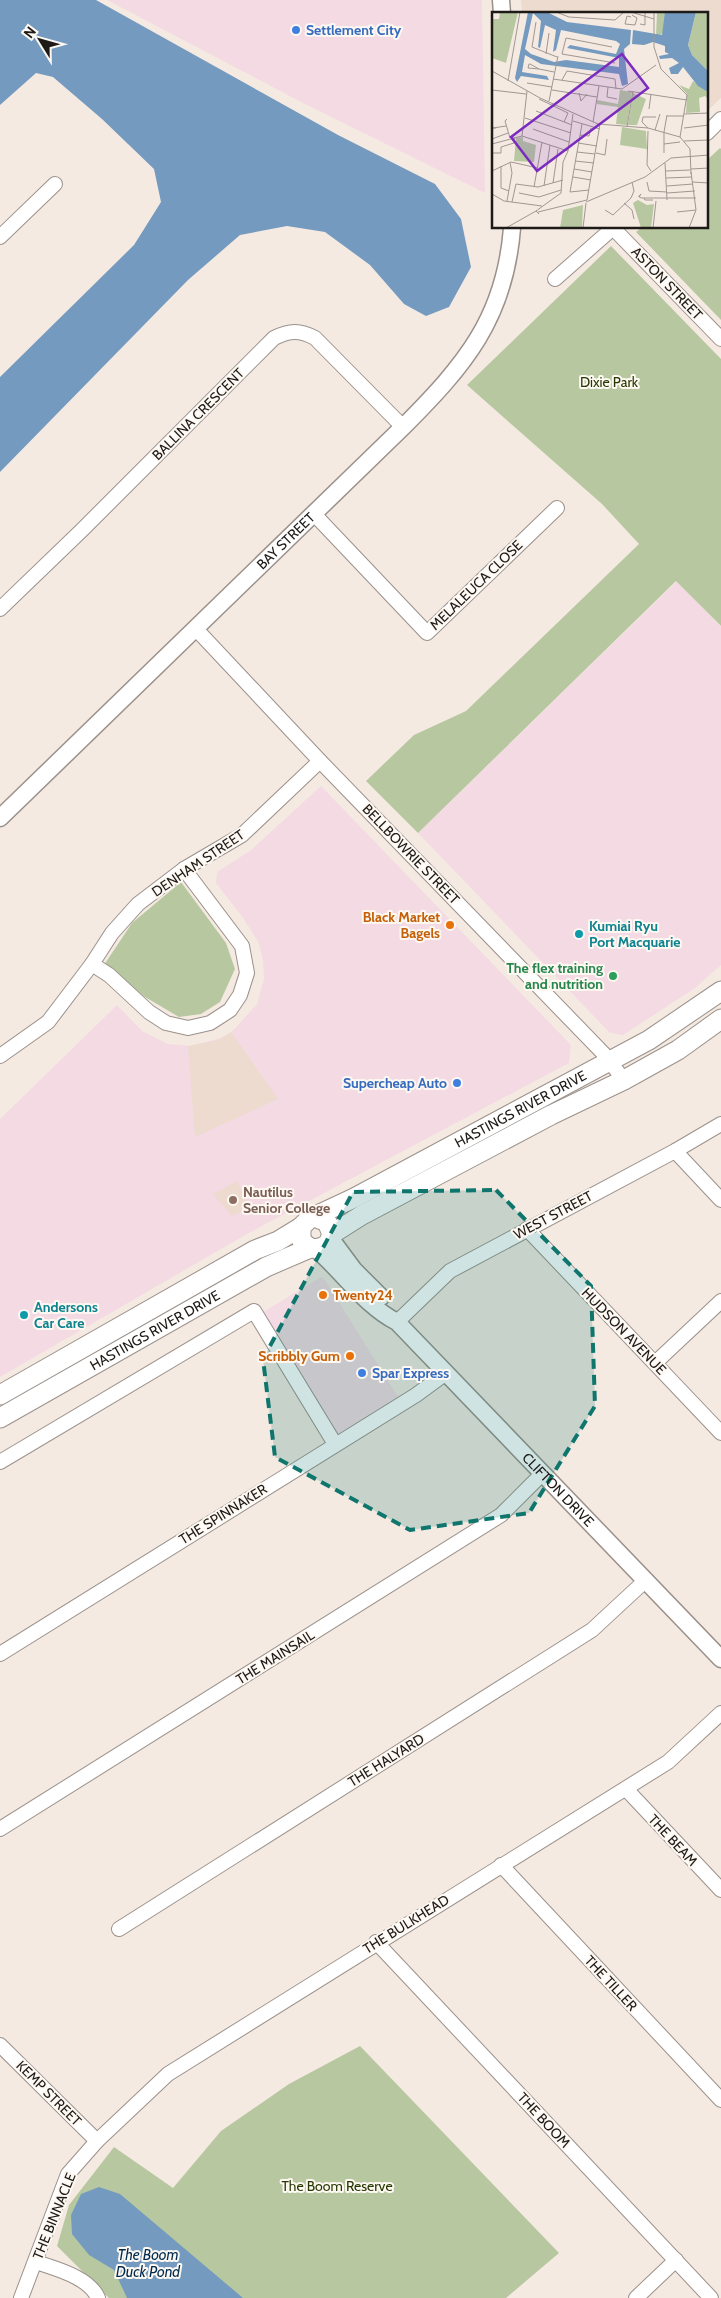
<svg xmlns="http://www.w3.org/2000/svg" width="721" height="2298" font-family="Cabin,sans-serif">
<rect width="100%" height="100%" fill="#f5eae2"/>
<g fill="#f4dae3">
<path d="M107,0H482L485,193L305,104Z"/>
<path d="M677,581L721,627V965L695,988L623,1035L610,1033L418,833Z"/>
<path d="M321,786L571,1045L569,1063L247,1234L0,1377V1119L117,1005L142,1031L168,1044L191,1046L228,1036L257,1004L264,979L263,960L258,942L243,918L216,883L217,872L251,850Z"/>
<path d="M321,1277L325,1280L398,1397L338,1434L334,1433L263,1317L265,1311Z"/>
</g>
<g fill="#ecdbce">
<path d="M521,0H721V98L707,111V14H522Z"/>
<path d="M231,1032L278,1099L195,1137L188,1046L218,1040Z"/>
<path d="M237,1181L250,1207L232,1216L213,1194Z"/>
</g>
<g fill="#b7c8a1">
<path d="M720,148L721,149V320L636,232L641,228H707V160Z"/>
<path d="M611,246L721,359V626L676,581L418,833L366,781L414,735L466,711L639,544L602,504L467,385Z"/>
<path d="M181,882L226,943L235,969L220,1002L201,1014L179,1017L145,997L104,965L132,923Z"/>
<path d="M360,2046L559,2253L506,2298H109L57,2246L69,2205L114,2147L173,2188L221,2131L289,2084Z"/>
</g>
<g fill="#749abf">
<path d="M0,0H96L338,135L435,184L461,219L471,267L449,307L426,316L404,304L370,265L325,232L287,226L240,235L188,280L0,472V377L134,245L161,202L154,169L102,119L53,77L36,73L0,105Z"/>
<path d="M99,2187L120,2194L243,2298H127L114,2270L89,2255L72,2234L71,2215L81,2194Z"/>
</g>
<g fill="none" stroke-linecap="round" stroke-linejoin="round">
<g stroke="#9b918a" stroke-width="16">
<g id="minor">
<path d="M707,133L721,119"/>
<path d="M613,228L721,339"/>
<path d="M0,237L55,184"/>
<path d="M555,279L613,228"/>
<path d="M314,514L427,633L557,508"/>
<path d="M0,609L82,530L274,338C290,330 300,330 315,338L403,427"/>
<path d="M196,629L320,761L603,1053L624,1080"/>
<path d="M92,964L109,975L149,1012L166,1023L188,1028L210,1023L230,1010L240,995L247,973L242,946L184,869"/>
<path d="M0,1056L48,1022L92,964L112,933L138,904L184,869L242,835L320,761"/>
<path d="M675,1151L721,1200"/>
<path d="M527,1229L721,1433"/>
<path d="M397,1322L450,1271L675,1151L721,1124"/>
<path d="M655,1363L721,1301"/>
<path d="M0,1462L254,1311L335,1444"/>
<path d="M0,1654L416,1395L446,1373"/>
<path d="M626,1789L721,1890"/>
<path d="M0,1829L501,1515L542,1474"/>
<path d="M501,1865L721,2100"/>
<path d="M119,1929L592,1630L646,1580"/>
<path d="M376,1942L711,2298"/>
<path d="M0,2045L97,2141"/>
<path d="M36,2262C56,2269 89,2277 98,2298"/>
<path d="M21,2298L68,2174L97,2141L168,2074L668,1762L721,1713"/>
<path d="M636,2298L676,2260"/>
</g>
</g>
<g stroke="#9b918a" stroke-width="19">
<g id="tertiary">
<path d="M501,0L502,14"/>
<path id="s1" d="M0,818L403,427C465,365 505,318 512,228"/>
<path d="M331,1239L354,1270L381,1297"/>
<path id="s2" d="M316,1249C343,1272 365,1306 397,1322L721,1659"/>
</g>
</g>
<g stroke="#9b918a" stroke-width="21">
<g id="secondary">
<path id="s3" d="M314,1217L327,1222L332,1234L328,1244C317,1251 308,1250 301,1239V1227L309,1219L354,1198L649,1040L721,991"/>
<path d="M332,1234L362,1215L551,1115L624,1080L678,1050L721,1019"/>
<path d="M0,1395L255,1250L278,1241L301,1227"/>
<path id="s4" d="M0,1418L266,1267L310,1248"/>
</g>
</g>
<use href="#minor" stroke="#fff" stroke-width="14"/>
<use href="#tertiary" stroke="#fff" stroke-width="16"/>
<use href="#secondary" stroke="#fff" stroke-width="19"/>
</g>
<path fill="#0f766e" fill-opacity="0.2" stroke="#0f766e" stroke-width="4" stroke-dasharray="10 6" stroke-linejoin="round" d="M496,1190L591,1286L595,1406L529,1513L410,1530L275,1457L263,1359L353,1192Z"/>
<g fill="#3f7fe0" stroke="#fef8f3" stroke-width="2">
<circle cx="296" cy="30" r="5"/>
<circle cx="457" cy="1083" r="5"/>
<circle cx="362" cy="1373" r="5"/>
</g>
<g fill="#e8710a" stroke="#fef8f3" stroke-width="2">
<circle cx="450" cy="925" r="5"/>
<circle cx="323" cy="1295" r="5"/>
<circle cx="350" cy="1356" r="5"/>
</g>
<g fill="#0f9aa8" stroke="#fef8f3" stroke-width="2">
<circle cx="579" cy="934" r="5"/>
<circle cx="24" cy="1315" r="5"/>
</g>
<circle fill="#2e9e5b" stroke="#fef8f3" stroke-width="2" cx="613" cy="976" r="5"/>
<circle fill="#8d6e63" stroke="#fef8f3" stroke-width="2" cx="233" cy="1200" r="5"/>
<g text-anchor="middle" stroke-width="4" stroke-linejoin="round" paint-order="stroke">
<g font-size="14" font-weight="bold" fill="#366cbe" stroke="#fef8f3" text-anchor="start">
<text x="306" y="35">Settlement City</text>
<text x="447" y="1088" text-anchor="end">Supercheap Auto</text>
<text x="372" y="1378">Spar Express</text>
</g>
<g font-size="14" fill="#1e1a17" stroke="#fef8f3">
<text transform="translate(667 283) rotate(46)" y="5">ASTON STREET</text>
<text transform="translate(198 414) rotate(-45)" y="5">BALLINA CRESCENT</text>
<text dy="5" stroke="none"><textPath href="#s1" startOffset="398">BAY STREET</textPath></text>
<text transform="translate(476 585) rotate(-44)" y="5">MELALEUCA CLOSE</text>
<text transform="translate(411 854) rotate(46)" y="5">BELLBOWRIE STREET</text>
<text transform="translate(198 863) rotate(-34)" y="5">DENHAM STREET</text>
<text dy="5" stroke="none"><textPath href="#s3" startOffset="331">HASTINGS RIVER DRIVE</textPath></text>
<text transform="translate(553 1215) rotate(-28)" y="5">WEST STREET</text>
<text dy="5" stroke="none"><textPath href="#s4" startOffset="178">HASTINGS RIVER DRIVE</textPath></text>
<text transform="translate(624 1331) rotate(46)" y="5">HUDSON AVENUE</text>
<text dy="5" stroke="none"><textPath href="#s2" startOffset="342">CLIFTON DRIVE</textPath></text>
<text transform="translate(223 1514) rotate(-32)" y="5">THE SPINNAKER</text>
<text transform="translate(275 1657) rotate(-32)" y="5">THE MAINSAIL</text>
<text transform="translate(386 1760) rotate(-32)" y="5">THE HALYARD</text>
<text transform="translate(673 1840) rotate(47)" y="5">THE BEAM</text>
<text transform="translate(406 1924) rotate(-32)" y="5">THE BULKHEAD</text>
<text transform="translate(611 1983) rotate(47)" y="5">THE TILLER</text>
<text transform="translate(49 2093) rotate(45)" y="5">KEMP STREET</text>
<text transform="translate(544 2120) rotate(47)" y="5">THE BOOM</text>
<text transform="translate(54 2216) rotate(-68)" y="5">THE BINNACLE</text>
</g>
<g font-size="14" fill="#273902" stroke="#fef8f3">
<text x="609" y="387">Dixie Park</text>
<text x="337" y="2191">The Boom Reserve</text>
</g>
<g font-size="14" font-weight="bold" fill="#c56008" stroke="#fef8f3" text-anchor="end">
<text x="440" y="922">Black Market<tspan x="440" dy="16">Bagels</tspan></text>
<text x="333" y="1300" text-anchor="start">Twenty24</text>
<text x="340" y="1361">Scribbly Gum</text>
</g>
<g font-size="14" font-weight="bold" fill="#0d838f" stroke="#fef8f3" text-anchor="start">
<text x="589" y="931">Kumiai Ryu<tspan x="589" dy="16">Port Macquarie</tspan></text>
<text x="34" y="1312">Andersons<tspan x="34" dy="16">Car Care</tspan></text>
</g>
<g font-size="14" font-weight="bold" fill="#27864d" stroke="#fef8f3" text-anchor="end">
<text x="603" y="973">The flex training<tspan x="603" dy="16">and nutrition</tspan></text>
</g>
<g font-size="14" font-weight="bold" fill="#785e54" stroke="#fef8f3" text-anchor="start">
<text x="243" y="1197">Nautilus<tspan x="243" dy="16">Senior College</tspan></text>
</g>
<g font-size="15" font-style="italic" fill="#002b4f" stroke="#fef8f3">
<text x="148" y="2260">The Boom<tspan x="148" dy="17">Duck Pond</tspan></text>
</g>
</g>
<g transform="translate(492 12)">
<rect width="216" height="216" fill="#f5eae2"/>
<path d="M8,0H26L14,51L0,46V7H7ZM165,0L174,1L173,19L167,24H164ZM204,0H216V59L200,43L196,33ZM201,69L216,80V87L213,84L207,86L208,100L194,101L195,82L187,73L197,77ZM128,78L140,80L135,113L124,112L126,95L105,92V88L126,92ZM141,81L154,87L145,113H136ZM130,115L154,119L155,137L128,133ZM31,125V129L44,133L42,150L22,149L24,126ZM146,188L155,193L162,192L159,216H149L141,191ZM91,193L90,216H68L71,198Z" fill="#b7c8a1"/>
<path d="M36,0H55L75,10L139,18L138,32L132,37L136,72L130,74L127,62L49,52L33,43L30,60L55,64L57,68L29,64L25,70L23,66ZM41,1L49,9L46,35L48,36L53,13L64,18L61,40L64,38L69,18L124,29L128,32L124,42L78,33L75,36L127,46V55L74,48L62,50L39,42L33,37ZM173,0H204L196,33L200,43L216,59V80L206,74L191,55L186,62H179L177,56L187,51L180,46L168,47L167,44L177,42L173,40V34L161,30L152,33L140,32L141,18L170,23Z" fill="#749abf" fill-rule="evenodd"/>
<path fill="none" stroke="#9f9791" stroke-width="1" d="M64,0L77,5L123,8L132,0M139,0L162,7M162,0V35M139,5L135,4L133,12L143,13L145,6L140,3M44,10L40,35L65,45M148,12L153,13V0M162,35L169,57L195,83L188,125M54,42L57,21M70,42L74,26L120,35M70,42L123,51M37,52H38L47,57L36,56ZM47,57L62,60M0,59L48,86L106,112L156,116L188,125L198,137L199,162M61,67L130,77L164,53M70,68L75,59L123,67L124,77M16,69L28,0M35,71L60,75M116,75L115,85L125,87M0,78L34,82M60,78L105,85M136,79L195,88M87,81L89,89L95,82M47,87L76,101L72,110M57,89L66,44M157,97L159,82M44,99L80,113M192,102L217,101M175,104H192M33,106L79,121M15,107L13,109L18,126M81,109L108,117M101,110L107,74M90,112L78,180L97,178M135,115L141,79M4,116H1L14,114M156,116L150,110L151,105H164M192,116L217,113M41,117L77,130M163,118L168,102M156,119L155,153L159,159M172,120L175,103M172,121V141M88,123L97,124L99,116M30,124L35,79M0,127L16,121M192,129L217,128M86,131L105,134M0,132L30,124L76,139M172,132L188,130M85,140L103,142M0,141H9V135L22,131V125M104,141L113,143L115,127M83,149L102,151M173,151L175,188M9,154V176L17,179M82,157L100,160M199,157L217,156M0,159L19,150L46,156M174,159L198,158M81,165L99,168M174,166L200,165M155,170L157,179L175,180M200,170L217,171M61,171L66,137M52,174L58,133M175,174L201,172M42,175L50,130M27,181L47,185L69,178M175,181L203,179M0,182L12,189L50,194M147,185L149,182L147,184V185H148L149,186H152L153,188H161M152,186H204M95,188L108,112M15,189L20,161L18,150M20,190L24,172L46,175L71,168M94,190L153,165L179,146L217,143M132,191L140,198L142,207M113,198L121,203L139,186L142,179L140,170M44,199L69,181L71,150L76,139L81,102M46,200L95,188M185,200L204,198M14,216L44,199L47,202M91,216L94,191M161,216L164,189M197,216L204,198L199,160"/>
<path fill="#7b2cbf" fill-opacity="0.15" stroke="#7b2cbf" stroke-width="2.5" d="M130,42L156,76L45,159L19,125Z"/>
<rect width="216" height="216" fill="none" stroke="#1e1a17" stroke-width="2.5"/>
</g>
<g transform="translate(40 40) rotate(307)" stroke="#fef8f3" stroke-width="4" paint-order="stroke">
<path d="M0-4L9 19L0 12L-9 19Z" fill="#1e1a17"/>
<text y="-8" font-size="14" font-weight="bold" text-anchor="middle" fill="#1e1a17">N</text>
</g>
</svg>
